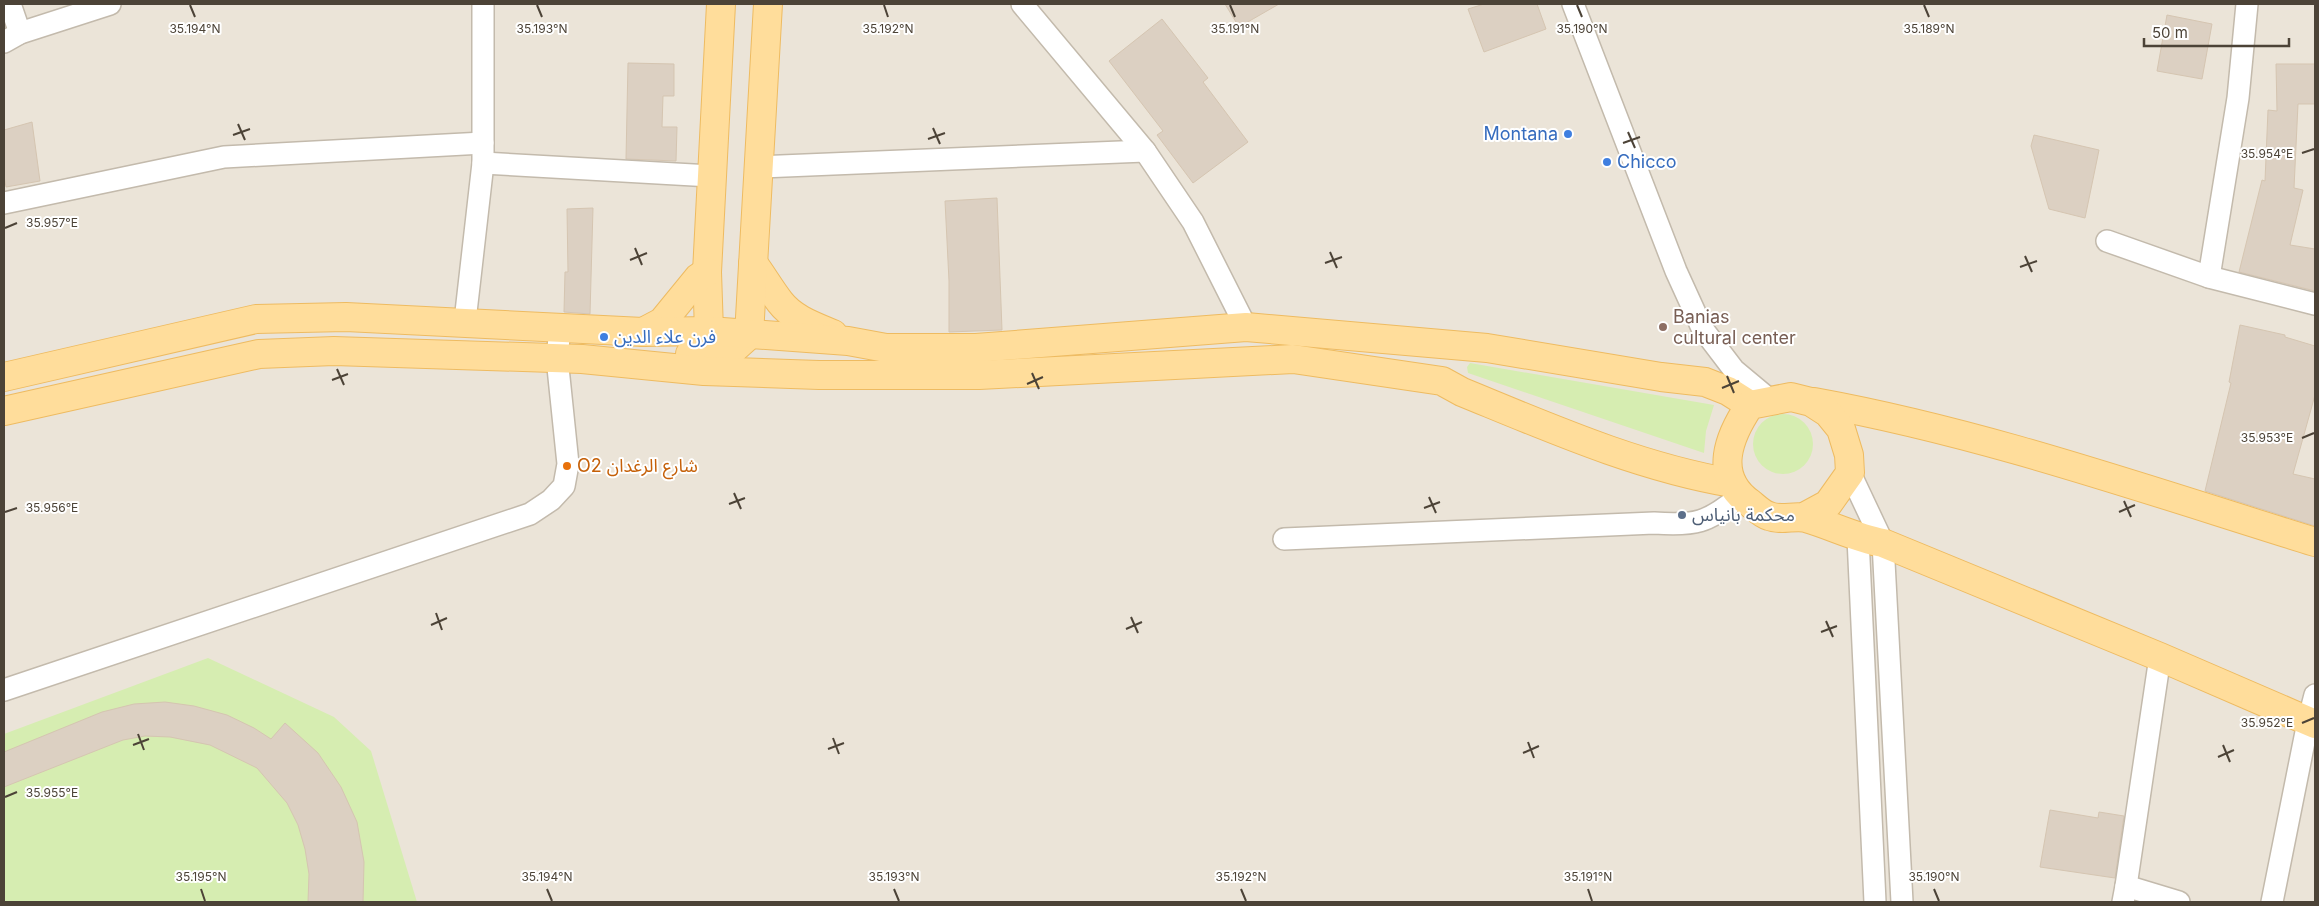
<svg xmlns="http://www.w3.org/2000/svg" width="2319" height="906" font-family="Inter,'Noto Sans Arabic',sans-serif">
<rect width="100%" height="100%" fill="#f6f2eb"/>
<rect fill="#ebe4d8" x="4" y="4" width="2311" height="898"/>
<g fill="#d6edb1">
<path d="M1470,363L1714,405L1706,431L1704,453L1468,373L1467,367Z"/>
<circle cx="1783" cy="444" r="30"/>
<path d="M208,658L334,717L371,751L417,902H4V734Z"/>
</g>
<g fill="#dcd0c2" stroke="#d5c5b1">
<path d="M1225,4H1279L1239,27Z"/>
<path d="M1484,4H1537L1546,29L1484,52L1468,9Z"/>
<path d="M2167,15L2212,24L2202,79L2157,71Z"/>
<path d="M1162,19L1208,78L1203,82L1248,142L1193,183L1157,135L1163,131L1109,61Z"/>
<path d="M628,63L674,64V96H663L662,127H677L676,161L626,159Z"/>
<path d="M2276,64H2315V104H2298L2294,188L2303,190L2290,245L2315,249V291L2239,272L2262,180L2265,181L2268,110L2277,111Z"/>
<path d="M32,122L40,181L6,187L4,176V130Z"/>
<path d="M2034,135L2099,150L2085,218L2049,209L2031,146Z"/>
<path d="M997,198L1002,330L949,332V281L945,201Z"/>
<path d="M593,208L590,314L564,312L565,272H568L567,209Z"/>
<path d="M2240,325L2285,335V337L2315,346V395L2293,474L2315,479V526L2205,491L2231,383L2229,382Z"/>
<path d="M165,702L194,706L227,715L254,728L271,739L285,723L318,753L341,787L357,822L364,862L363,902H308L309,874L305,849L298,825L287,803L257,768L210,745L170,737L145,736L123,740L4,787V752L102,712L134,704Z"/>
<path d="M2050,810L2098,818L2099,812L2124,816L2115,878L2040,867Z"/>
</g>
<g fill="none" stroke-linecap="round" stroke-linejoin="round">
<g stroke="#c3baac" stroke-width="24">
<g id="minor">
<path d="M10,4L20,33"/>
<path d="M1022,4L1145,151L1193,222L1246,327"/>
<path d="M1573,4L1676,271L1702,328L1734,370L1770,400"/>
<path d="M4,42L20,33L110,4"/>
<path d="M483,163L711,176"/>
<path d="M759,167L1145,151"/>
<path d="M4,203L224,157L483,143"/>
<path d="M2107,241L2209,277L2315,304"/>
<path d="M2209,277L2238,98L2247,4"/>
<path d="M465,321L483,163V4"/>
<path d="M1850,473L1883,543L1902,902"/>
<path d="M1858,538L1875,902"/>
<path d="M1284,539L1654,523C1695,526 1708,523 1740,496"/>
<path d="M4,690L530,514L551,500L564,486L568,464L557,358L560,328"/>
<path d="M2126,886L2160,657"/>
<path d="M2123,902L2126,886L2179,902"/>
<path d="M2272,902L2308,722L2315,695"/>
</g>
</g>
<g stroke="#eebb61" stroke-width="30">
<g id="major">
<path d="M721,4L707,272L709,331L722,344"/>
<path d="M753,263C762,275 770,289 780,302C793,319 814,326 833,334"/>
<path d="M643,332L662,322L698,278L707,272"/>
<path d="M690,354L729,353L749,335L768,4"/>
<path d="M4,377L256,319L346,317L643,332L709,331L848,341L886,348H976L1246,327L1487,348L1661,377L1705,382L1728,391L1750,405"/>
<path d="M1814,402C1985,433 2150,491 2315,542"/>
<path d="M4,411L259,354L334,351L582,359L704,371L819,375H979L1293,359L1442,381L1462,392C1550,428 1638,467 1732,483"/>
<path d="M1804,517L1828,504L1850,473L1849,455L1841,429L1828,413L1811,402L1791,397L1750,405C1729,436 1712,476 1750,503C1755,507 1762,514 1769,516C1781,521 1795,515 1806,518C1833,526 1856,538 1883,543L2160,657L2315,724"/>
</g>
</g>
<use href="#minor" stroke="#fff" stroke-width="21"/>
<use href="#major" stroke="#ffdd9b" stroke-width="28"/>
</g>
<path fill="none" stroke="#4c4337" stroke-width="2" d="M190,5L195,17M537,5L542,17M884,5L888,17M1230,5L1235,17M1577,5L1582,17M1924,5L1929,17M238,124L245,140M933,128L940,144M1628,132L1635,148M233,135L250,129M928,139L945,133M1623,143L1640,137M2302,153L2314,149M5,228L17,223M635,248L642,265M1330,252L1337,268M2025,256L2032,272M630,260L647,253M1325,263L1342,257M2020,267L2037,261M337,369L344,385M1032,373L1039,389M1727,376L1734,393M332,380L348,374M1027,384L1043,377M1722,388L1739,381M2302,438L2314,433M734,493L741,509M1429,497L1436,513M2124,501L2131,517M729,504L745,498M1424,508L1440,502M5,512L17,508M2119,512L2135,505M436,613L442,630M1131,617L1138,633M1826,621L1833,637M431,625L447,618M1126,629L1142,622M1821,632L1837,626M2302,723L2314,718M138,734L144,750M833,738L839,754M1528,742L1534,758M133,745L149,739M2223,745L2230,762M828,749L844,743M1523,753L1539,746M2218,757L2234,750M5,797L17,792M201,889L205,901M547,889L552,901M894,889L899,901M1241,889L1246,901M1588,889L1592,901M1934,889L1939,901"/>
<g fill="#3f7fe0" stroke="#fff" stroke-width="2">
<circle cx="1568" cy="134" r="5"/>
<circle cx="1607" cy="162" r="5"/>
<circle cx="604" cy="337" r="5"/>
</g>
<circle fill="#8d6e63" stroke="#fff" stroke-width="2" cx="1663" cy="327" r="5"/>
<circle fill="#e8710a" stroke="#fff" stroke-width="2" cx="567" cy="466" r="5"/>
<circle fill="#5c6f8a" stroke="#fff" stroke-width="2" cx="1682" cy="515" r="5"/>
<g text-anchor="middle" stroke-width="4" stroke-linejoin="round" paint-order="stroke">
<g font-size="18" fill="#366cbe" stroke="#fff" text-anchor="start">
<text x="1558" y="140" text-anchor="end">Montana</text>
<text x="1617" y="168">Chicco</text>
<text x="614" y="343">فرن علاء الدين</text>
</g>
<g font-size="18" fill="#785e54" stroke="#fff" text-anchor="start">
<text x="1673" y="323">Banias<tspan x="1673" dy="21">cultural center</tspan></text>
</g>
<g font-size="18" fill="#c56008" stroke="#fff" text-anchor="start">
<text x="577" y="472">O2 شارع الرغدان</text>
</g>
<g font-size="18" fill="#4e5e75" stroke="#fff" text-anchor="start">
<text x="1692" y="521">محكمة بانياس</text>
</g>
</g>
<g font-size="12" text-anchor="middle" fill="#4c4337" stroke="#fff" stroke-width="4" stroke-linejoin="round" paint-order="stroke">
<text x="195" y="33">35.194°N</text>
<text x="542" y="33">35.193°N</text>
<text x="888" y="33">35.192°N</text>
<text x="1235" y="33">35.191°N</text>
<text x="1582" y="33">35.190°N</text>
<text x="1929" y="33">35.189°N</text>
<text x="2267" y="158">35.954°E</text>
<text x="52" y="227">35.957°E</text>
<text x="2267" y="442">35.953°E</text>
<text x="52" y="512">35.956°E</text>
<text x="2267" y="727">35.952°E</text>
<text x="52" y="797">35.955°E</text>
<text x="201" y="881">35.195°N</text>
<text x="547" y="881">35.194°N</text>
<text x="894" y="881">35.193°N</text>
<text x="1241" y="881">35.192°N</text>
<text x="1588" y="881">35.191°N</text>
<text x="1934" y="881">35.190°N</text>
</g>
<rect width="2319" height="906" fill="none" stroke="#4c4337" stroke-width="10"/>
<path d="M2144 38v8h145v-8" fill="none" stroke="#4c4337" stroke-width="2.5"/>
<text x="2152" y="38" font-size="15" fill="#4c4337" stroke="#ffffff" stroke-width="4" paint-order="stroke">50 m</text>
</svg>
